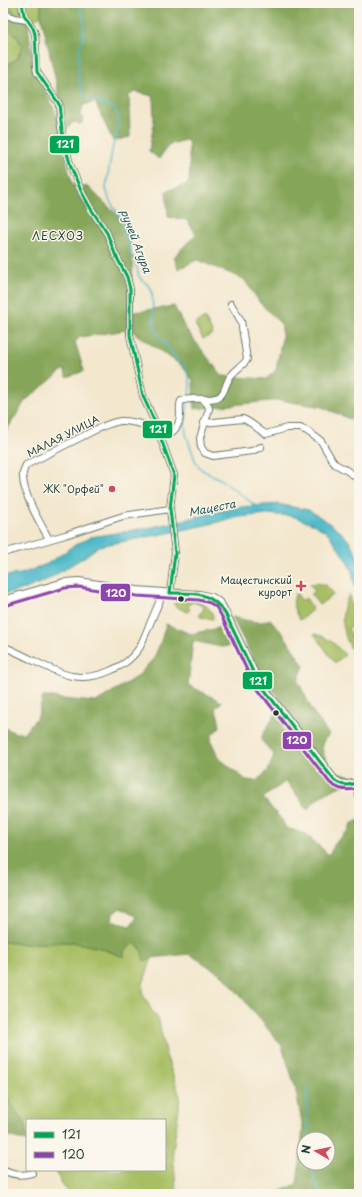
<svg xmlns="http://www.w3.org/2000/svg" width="362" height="1197" font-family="'Playpen Sans',sans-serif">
<rect width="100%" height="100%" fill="#fbf7ec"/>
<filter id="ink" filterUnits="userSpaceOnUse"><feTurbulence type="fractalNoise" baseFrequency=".025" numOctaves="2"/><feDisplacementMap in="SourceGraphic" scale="8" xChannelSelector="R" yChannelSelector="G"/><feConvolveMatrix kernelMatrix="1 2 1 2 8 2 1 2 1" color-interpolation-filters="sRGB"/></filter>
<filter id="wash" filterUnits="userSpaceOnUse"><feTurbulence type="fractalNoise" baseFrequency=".012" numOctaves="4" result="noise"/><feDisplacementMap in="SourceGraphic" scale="16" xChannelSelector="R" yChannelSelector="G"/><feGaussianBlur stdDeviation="0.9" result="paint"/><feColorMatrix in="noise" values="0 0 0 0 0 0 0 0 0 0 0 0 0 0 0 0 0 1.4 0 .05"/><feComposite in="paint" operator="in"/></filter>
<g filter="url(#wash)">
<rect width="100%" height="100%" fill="#f3e7ce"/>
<g fill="#a7be63" stroke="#637e4c">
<path d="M9,3H41V16L28,23L16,15Z"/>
<path d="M3,20L6,28L17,36L22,47L17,59L3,67Z"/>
<path d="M205,318L213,334L203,339L195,324Z"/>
<path d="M317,583L326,585L334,594L319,605L311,594L315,591L310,584Z"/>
<path d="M296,593L302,601L306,598L313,609L300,620C294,611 291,603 296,593Z"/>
<path d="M349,594L356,624L348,628L357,648L353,651C346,644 341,622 343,612C344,606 347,599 349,594Z"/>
<path d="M175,598L201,599L200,601C206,605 214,612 213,619L200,617V613L203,610L204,607C199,604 192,599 188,606L190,610L187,612L175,606L174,604Z"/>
<path d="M314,634C328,636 336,645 345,655L335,663Z"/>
<path d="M3,942L26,944L72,942L100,948L124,957V950L134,943L152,958L143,984V994L152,1011L159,1020L165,1052L180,1096L179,1108L173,1151L176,1187L178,1194H70L63,1185L54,1170H165V1120H27V1128L3,1092Z"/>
</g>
<g fill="#85a559" stroke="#527146" fill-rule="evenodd">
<path d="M3,3H9L16,15L28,23L33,70L40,80L55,111L68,168L73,186L88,187L128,225L133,267L131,282L127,330L80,337L75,342L84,371L67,377L64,369L25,401L3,436V67L17,59L22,47L17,36L6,28L3,20Z"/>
<path d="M41,3H359V423L322,407L279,400L194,409L193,380L181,365L133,332L134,312L174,306L185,328L222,376L266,379L276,370L282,338V325L260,303L244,279L197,260L178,269L174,257L196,234L187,220L168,217L166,191L188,184L190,174L188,139L168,145L159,159L149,151L154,123L153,96L136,92L129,95L130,137L113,141L95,102L83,105L81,115L83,121L82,123L80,124L75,122L72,123L65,131L61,103L41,16Z"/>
<path d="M232,617C244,619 260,626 270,619L284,635L304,666L298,681L313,712L329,735C327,737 324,739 323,742C319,750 329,768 337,772C341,774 347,774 352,777V780L350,782C337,788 314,796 308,810L286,781L263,798L282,820L286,828L306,834L329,855L336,842L348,831L351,824L359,820V1194H274L297,1184L303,1128L295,1086L282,1046L224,976L189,954L152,958L144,961L141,948L134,943L124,950V957L100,948L72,942L26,944L3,942V728L8,729L15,733H24L38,716L43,697H53L61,699L96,702L138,676L154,658L161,641L166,624L191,634L227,626L235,645L221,647L193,641L188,685L222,702L215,708L218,716L220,727L212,735L211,741L217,754L220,759L246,780L256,781L268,771L274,755L262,741V736L282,703L278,696L263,678ZM120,908L137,917L130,926L112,921L113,914ZM304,1139H328V1163H304Z"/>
<path d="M3,1092L27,1128V1141L3,1135Z"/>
</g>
<path fill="#4db9c9" stroke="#367b7e" d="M277,504L309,510L326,521L342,533L350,542L359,560V607L352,572L347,561L328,533L315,525L292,516L267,514L240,517L179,531L99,546L84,557L49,579L28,588L14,592L3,594V576L21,574L47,564L75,545L91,537L152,527L240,507Z"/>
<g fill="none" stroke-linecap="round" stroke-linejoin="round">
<g stroke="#4db9c9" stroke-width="1.5">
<path d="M78,3L82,13L84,23L83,37L79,51L78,74L81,88L86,98L113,107L117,113L119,121L117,131L112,150L106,188L109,199L114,208L119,214L131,254L135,260L139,277L151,288L152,293L154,325L159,337L168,347L176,359L184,366L189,377L190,384L189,397"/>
<path d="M188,401L185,424L186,434L196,463L202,470L220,479L256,506"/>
<path d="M306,1086C308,1104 306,1121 309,1139"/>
<path d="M312,1163L314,1179L321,1194"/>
</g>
</g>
</g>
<g filter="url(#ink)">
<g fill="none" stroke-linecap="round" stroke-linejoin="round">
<g stroke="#69786a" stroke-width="8">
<g id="minor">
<path d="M22,3C23,6 22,10 23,12C26,21 33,25 35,34C37,46 34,60 37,72L59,104L60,120L63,139L71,167L82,193L91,209L107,233L115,254L127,277L130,289V335L138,373L143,396L156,425L174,475L170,509L175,553L170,593"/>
<path d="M3,13L14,18L27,20"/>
<path d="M203,399L208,405L209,409L200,438L201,447L205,453L213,456L252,451L261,447"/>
<path d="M204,423L243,419C252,422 258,430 266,434L287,428H300L307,431L321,441L332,460L335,464L346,470L359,479"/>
<path d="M161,437C173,434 180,427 180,414C180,409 179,405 181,401C193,396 204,401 216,398C225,396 225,384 230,377C234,371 241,367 246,361L247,359L241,321L231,304"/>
<path d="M49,539C40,523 24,496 23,478C22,473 24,469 26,465L99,428C106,425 113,422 121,421C133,420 143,427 156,425"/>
<path d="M3,553L65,535L123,516L170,509"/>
<path d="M3,646C14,651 25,656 36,662C63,675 82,684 112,670C124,665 132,659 140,647L163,593"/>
<path d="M356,783L359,796"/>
<path d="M3,1170C12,1175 22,1176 32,1173"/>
</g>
</g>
<g stroke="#69786a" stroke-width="10">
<path id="major" d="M3,601L64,583L79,582L137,591L163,593L200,595L212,598L220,604L225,613L257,680L334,780C342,786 351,787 359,781"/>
</g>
<use href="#minor" stroke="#fff" stroke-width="6"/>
<use href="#major" stroke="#fff" stroke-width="8"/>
<g stroke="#fbf7ec" stroke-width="6">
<path id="bus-1" d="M22,3L24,15L33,28L35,34L37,72L59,104L63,139L71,167L82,193L91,209L107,233L115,254L127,277L130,289V335L143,396L156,425L174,475L170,509L175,553L170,593C194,593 210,591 225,613L257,680L334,780C342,786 350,787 359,781"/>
</g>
<g stroke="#fbf7ec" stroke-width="6">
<path id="bus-2" d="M4,606L65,588L79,587L137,596L199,600L210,603L216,607L221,615L253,683L330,783C339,790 349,792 359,787"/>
</g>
<use href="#bus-1" stroke="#00a651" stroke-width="3"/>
<use href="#bus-2" stroke="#8e44ad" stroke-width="3"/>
</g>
</g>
<g fill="#d1495b" stroke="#fbf7ec" stroke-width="1.5">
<circle cx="112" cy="489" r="4"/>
<path d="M299 580h4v4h4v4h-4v4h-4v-4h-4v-4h4z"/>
</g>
<g fill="#1f3d34" stroke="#fbf7ec" stroke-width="1.5">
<circle cx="181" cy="599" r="3.5"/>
<circle cx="276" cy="713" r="3.5"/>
</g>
<g text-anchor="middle" stroke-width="3" stroke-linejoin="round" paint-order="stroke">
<g font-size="10" fill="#1f3d34" stroke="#fbf7ec">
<text transform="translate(63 436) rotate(-27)" y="4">МАЛАЯ УЛИЦА</text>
</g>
<g font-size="10" fill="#1f3d34" stroke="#fbf7ec" text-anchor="end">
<text x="104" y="493">ЖК "Орфей"</text>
<text x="292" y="584">Мацестинский<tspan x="292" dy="12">курорт</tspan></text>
</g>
<g font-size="11" letter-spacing="1" fill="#1f3d34" stroke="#fbf7ec">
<text x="58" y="240">ЛЕСХОЗ</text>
</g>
<g font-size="11" font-style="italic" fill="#2a5c59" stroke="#fbf7ec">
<text transform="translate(136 241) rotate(69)" y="4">ручей Агура</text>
<text transform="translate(212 508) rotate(-11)" y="4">Мацеста</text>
</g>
</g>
<g stroke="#fbf7ec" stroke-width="1.5">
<rect x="49" y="135" width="31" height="19" rx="4" fill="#00a651"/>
<rect x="142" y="420" width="31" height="19" rx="4" fill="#00a651"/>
<rect x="100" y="583" width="31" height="19" rx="4" fill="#8e44ad"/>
<rect x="242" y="671" width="31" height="19" rx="4" fill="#00a651"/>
<rect x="282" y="731" width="30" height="19" rx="4" fill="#8e44ad"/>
</g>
<g font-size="11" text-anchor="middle" font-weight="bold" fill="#fff">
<text x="65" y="148">121</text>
<text x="158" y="433">121</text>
<text x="116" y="597">120</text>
<text x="258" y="685">121</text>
<text x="297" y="744">120</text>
</g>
<rect width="362" height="1197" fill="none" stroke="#fbf7ec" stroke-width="16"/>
<rect x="26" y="1119" width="140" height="52" fill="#fbf7ec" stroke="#a3ada2"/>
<rect x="34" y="1132" width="20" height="6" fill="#00a651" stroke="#a3ada2"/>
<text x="62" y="1139" font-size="12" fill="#1f3d34">121</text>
<rect x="34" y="1152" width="20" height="6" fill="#8e44ad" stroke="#a3ada2"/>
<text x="62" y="1159" font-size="12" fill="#1f3d34">120</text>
<g transform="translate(316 1151) rotate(279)"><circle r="19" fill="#fbf7ec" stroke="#a3ada2"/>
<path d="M0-3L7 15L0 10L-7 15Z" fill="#d1495b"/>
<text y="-6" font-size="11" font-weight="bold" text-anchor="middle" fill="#1f3d34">N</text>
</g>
</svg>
